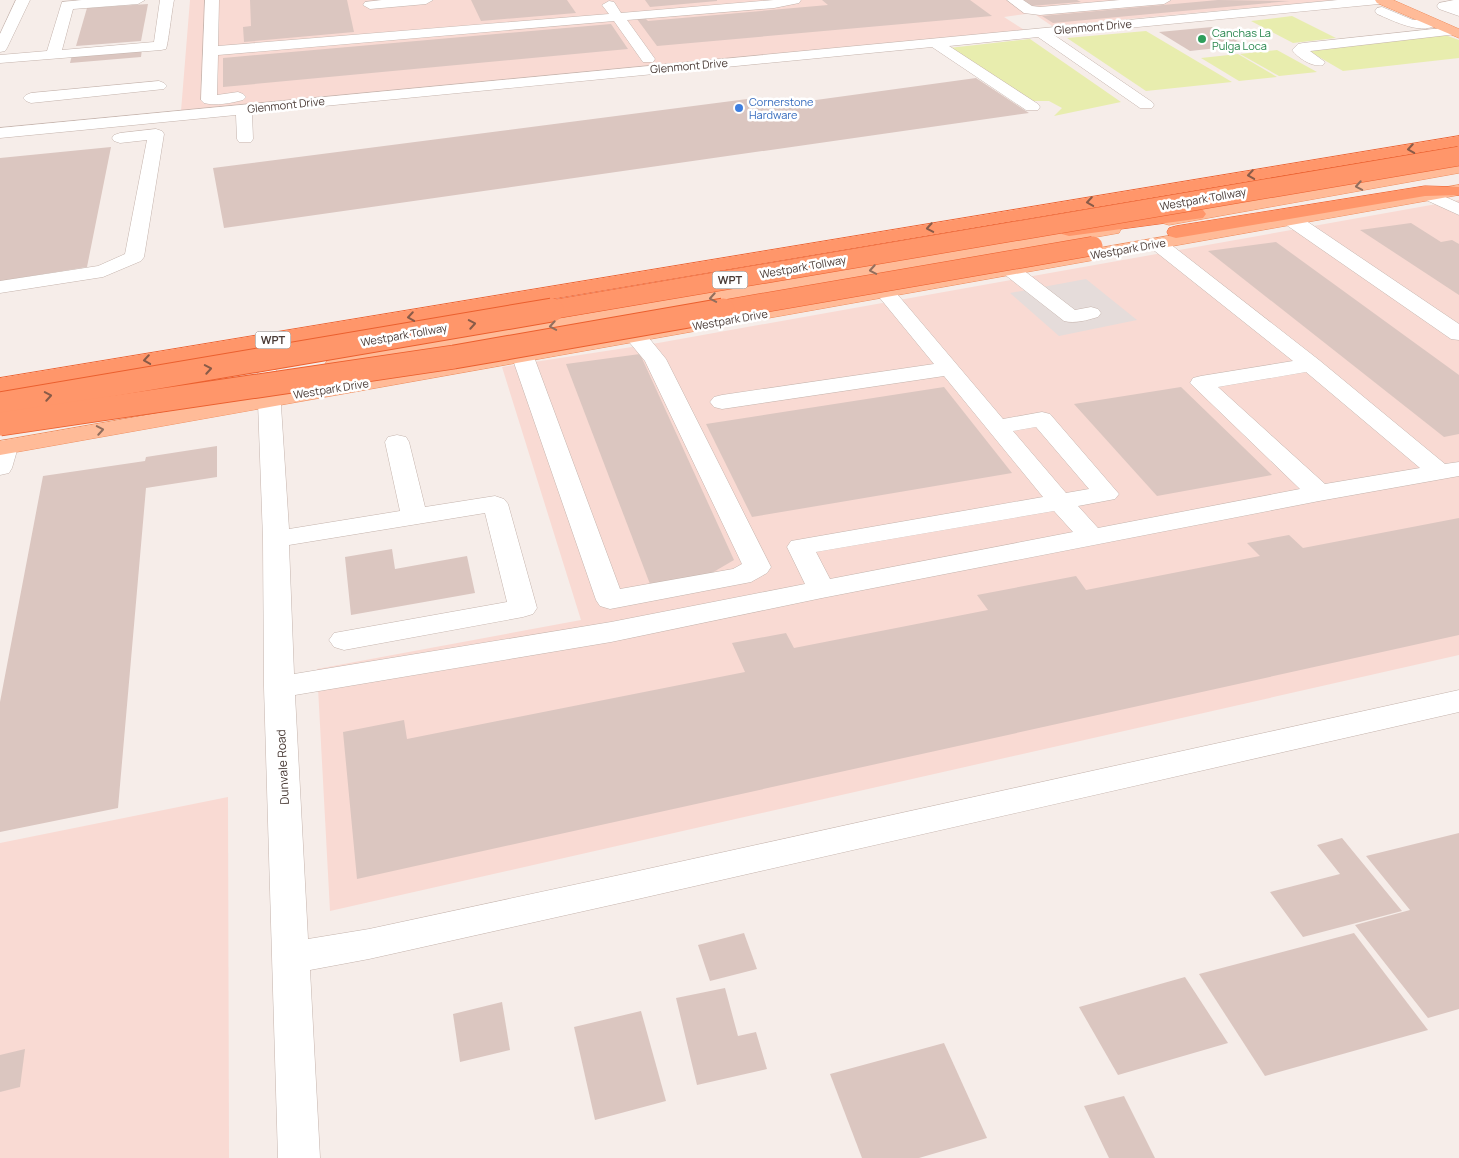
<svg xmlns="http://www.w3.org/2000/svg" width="1459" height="1158" font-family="Manrope,sans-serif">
<rect width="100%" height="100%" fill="#f6ede9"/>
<g fill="#f9dad3">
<path d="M190,0H1336L1052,26L1033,13L1004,17L1026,31L181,111Z"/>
<path d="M1459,200V655L330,911L317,669L581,620L502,367L658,343Z"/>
<path d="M228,797L229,1158H0V843Z"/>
</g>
<path fill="#e5dcda" d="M1086,279L1137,320L1059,336L1010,293Z"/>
<g fill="#e8edae">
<path d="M1292,16L1336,38L1293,43L1251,21Z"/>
<path d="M1146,31L1232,82L1146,91L1067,38Z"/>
<path d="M1445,35L1459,40V58L1343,71L1307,50Z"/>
<path d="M1030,39L1121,102L1054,116L1062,108L1049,101H1032L949,48Z"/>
<path d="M1277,50L1317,72L1279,76L1240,54Z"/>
<path d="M1238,54L1277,77L1239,81L1201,58Z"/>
</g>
<g fill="#dbc6c0">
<path d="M250,0H347L354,32L244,42L243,27L251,26Z"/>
<path d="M471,0H567L576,13L481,21Z"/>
<path d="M645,0H717V1L650,7Z"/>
<path d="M822,0H970L992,16L657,46L637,19H646L648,21L828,5Z"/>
<path d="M1020,0H1077L1081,2L1030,6Z"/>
<path d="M1218,0L1290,1L1053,23L1042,16Z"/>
<path d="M148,4L141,41L76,46L87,8Z"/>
<path d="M611,24L628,49L223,87V58Z"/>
<path d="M1212,27L1245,45L1190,51L1159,32Z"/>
<path d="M142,49L141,57L70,63L72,55Z"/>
<path d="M976,78L1029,113L224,228L213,168L755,98L765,107Z"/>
<path d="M111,147L87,267L0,281V158Z"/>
<path d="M1411,223L1441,242L1452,240L1459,244V295L1360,230Z"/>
<path d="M1276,242L1459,375V434L1444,437L1208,251Z"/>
<path d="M640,354L734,560L710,574L650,584L566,364Z"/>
<path d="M944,387L1012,473L752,517L706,424Z"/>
<path d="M1181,387L1272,475L1157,496L1074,404Z"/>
<path d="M217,446V477L146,488L118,808L0,832V702L43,476L145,461L146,457Z"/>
<path d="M1459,518V635L357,879L343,732L404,720L407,739L745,672L732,643L786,633L794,648L988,610L977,595L1076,576L1086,590L1260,556L1247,543L1289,535L1303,548Z"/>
<path d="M392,549L395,569L467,556L475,593L351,615L345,557Z"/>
<path d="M1459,833V1009L1428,1018L1355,925L1454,898L1410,910L1366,856Z"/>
<path d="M1342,838L1402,911L1303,937L1270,892L1340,874L1317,845Z"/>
<path d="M744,933L757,969L710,981L698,945Z"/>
<path d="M1354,933L1428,1030L1265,1076L1199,974Z"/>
<path d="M1185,977L1228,1043L1118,1075L1079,1007Z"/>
<path d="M725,988L738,1036L756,1032L767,1069L697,1085L676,998Z"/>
<path d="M502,1002L510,1050L460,1062L453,1014Z"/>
<path d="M641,1011L666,1101L595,1120L574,1027Z"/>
<path d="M944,1043L987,1138L919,1158H862L830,1074Z"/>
<path d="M25,1049L20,1087L0,1092V1055Z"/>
<path d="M1124,1096L1155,1158H1109L1084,1106Z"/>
</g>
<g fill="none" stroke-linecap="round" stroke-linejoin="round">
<g stroke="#c5b4ad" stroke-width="1">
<g id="minor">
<path d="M16,0H30L7,48L5,51L0,52V34Z"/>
<path d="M82,0H145L138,4L73,9L62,50L154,42L160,0H174C172,9 168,45 166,49L161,50L0,63V55L47,51L62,2Z"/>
<path d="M205,0H219L218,46L609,14L602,5L609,1L614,2L621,13L774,0H801L799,3L774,8L627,20L655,59L653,62H643L614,21L218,55L217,95L238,92L243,94L246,97L243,100C232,103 215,106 204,103L201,100Z"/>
<path d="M382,0H433L426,4L370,9L363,5L365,2Z"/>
<path d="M1007,0H1023L1032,6L1040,7L1120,0H1171L1164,4L1040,15L1024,13Z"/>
<path d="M1338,0H1386L1379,4L1054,35L1152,102L1154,105L1152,108H1140L1038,37L949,46L1038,104L1040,107L1038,110H1026L932,47L252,113L253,139L251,142H239L237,139L236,115L0,138V128Z"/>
<path d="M1454,0H1459V16L1439,9L1437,6L1439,3Z"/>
<path d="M1382,7L1413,20L1432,18L1439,22C1425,38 1392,20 1377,14L1375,11L1377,8Z"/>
<path d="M1452,27L1459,31L1457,34L1310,51L1325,62L1323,65C1313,68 1298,58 1292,50L1298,44L1303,43Z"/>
<path d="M159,81L164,83L167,86L164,89L31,103L26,101L23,98L26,95L31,93Z"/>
<path d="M156,129L162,131L164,134L144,257L141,261L103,277L0,293V281L98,266L125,254L147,140L120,143L114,141L112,138L114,135L120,133Z"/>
<path d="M1432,191L1459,203V215L1426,200L1423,196L1426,192Z"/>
<path d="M1292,214L1299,216L1459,324V340L1451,339L1285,224L1283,220L1285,216Z"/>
<path d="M1158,238L1165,240L1319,360L1445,464L1459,462V476L1319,501L822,598L611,642L295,695L308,939L369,929L629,873L1459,690V712L629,901L369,959L310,970L320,1158H278L264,687L263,539L257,375L260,370L268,368L276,370L279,375L289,529L400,511L385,442L388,437L397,435L406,437L409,442L425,507L495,496L504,499L508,504L537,608L533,614L523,617L344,650L334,647L329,640L334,633L507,602L485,513L289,545L294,674L611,622L805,584L787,547L791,541L1043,497L944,376L722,409L714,407L710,402L714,397L722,395L934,364L875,292L878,288L885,286L892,288L1003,419L1042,412L1050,414L1119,494L1115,499L1078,506L1098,528L1300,489L1190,383L1193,378L1201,376L1293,361L1151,248L1148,244L1151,240ZM1306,372L1420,468L1325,484L1218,387ZM1036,427L1089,489L1066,493L1013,431ZM1054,511L1073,532L830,579L816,552Z"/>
<path d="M1011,264L1018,266L1075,310L1091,307L1098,309L1101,313L1098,317C1087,320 1075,324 1064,321L1004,274L1001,270L1004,266Z"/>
<path d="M636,331L644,332L666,359L771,567L767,573L751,582L610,609L600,606L596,600L512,357L515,352L523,350L531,352L534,357L620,589L733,569L742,564L645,361L625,337L628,332Z"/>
<path d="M6,440L15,442L18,447L12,468L9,473L0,475V441Z"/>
</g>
</g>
<g stroke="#ee8d5e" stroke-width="1">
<g id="major">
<path d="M1375,0H1393L1459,29V38L1377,3Z"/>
<path d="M1459,163V173L1169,225L1162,223L1160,219L1162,215L1169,213Z"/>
<path d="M1459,185V195L0,455V441Z"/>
<path d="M1112,223L1119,225L1121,229L1119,233L336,371L328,369L325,364L328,359L336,357Z"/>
</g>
</g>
<g stroke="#eb5f2e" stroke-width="1">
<g id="highway">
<path d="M1459,136V146L0,392V378Z"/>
<path d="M1425,186L1459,187V195L1425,196L1176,238L1169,236L1167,232L1169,228L1176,226Z"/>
<path d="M1197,208L1203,210L1206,214L1203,218L1069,236L1062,234L1060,230L1062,226L1069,224Z"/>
</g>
</g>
<use href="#minor" fill="#fff" fill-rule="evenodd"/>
<use href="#major" fill="#ffbb98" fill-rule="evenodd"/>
<use href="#highway" fill="#ff966a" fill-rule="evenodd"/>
<g stroke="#eb5f2e" stroke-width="20" stroke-linecap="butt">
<g id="highway-bridge-far1">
<path d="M544,311L1459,156"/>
<path d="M716,311L1093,246"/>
</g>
</g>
<g stroke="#eb5f2e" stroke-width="25" stroke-linecap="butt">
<g id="highway-bridge">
<path d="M0,404L552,310"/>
<path d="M0,424L454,357L723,310"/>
</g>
</g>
<use href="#highway-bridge-far1" stroke="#ff966a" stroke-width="19"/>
<use href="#highway-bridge" stroke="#ff966a" stroke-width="23"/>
</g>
<defs><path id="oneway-chevron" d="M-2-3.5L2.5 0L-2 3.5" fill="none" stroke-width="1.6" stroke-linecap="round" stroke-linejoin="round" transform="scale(1.25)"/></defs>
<g stroke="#895b48">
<use href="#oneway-chevron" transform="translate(1411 149) rotate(171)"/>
<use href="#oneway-chevron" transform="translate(1251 175) rotate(171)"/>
<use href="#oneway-chevron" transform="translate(1090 202) rotate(171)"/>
<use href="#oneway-chevron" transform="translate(930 228) rotate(170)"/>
<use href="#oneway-chevron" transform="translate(411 317) rotate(171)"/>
<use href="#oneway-chevron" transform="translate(472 324) rotate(-10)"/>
<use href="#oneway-chevron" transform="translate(147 360) rotate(171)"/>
<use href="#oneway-chevron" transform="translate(208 369) rotate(-10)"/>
<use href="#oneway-chevron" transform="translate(48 396) rotate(-10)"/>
</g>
<g stroke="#926e5d">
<use href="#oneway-chevron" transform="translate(1359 186) rotate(170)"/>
<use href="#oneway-chevron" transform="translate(873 270) rotate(170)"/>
<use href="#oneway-chevron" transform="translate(713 298) rotate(170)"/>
<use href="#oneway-chevron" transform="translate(553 326) rotate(170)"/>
<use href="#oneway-chevron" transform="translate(100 430) rotate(-10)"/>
</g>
<circle fill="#2e9e5b" stroke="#fff" stroke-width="2" cx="1202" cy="39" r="5"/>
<circle fill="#3f7fe0" stroke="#fff" stroke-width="2" cx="739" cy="108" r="5"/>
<g text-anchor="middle" stroke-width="5" stroke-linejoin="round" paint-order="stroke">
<g font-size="11" fill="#4a3b36" stroke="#fff">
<text transform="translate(1093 27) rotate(-5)" y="4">Glenmont Drive</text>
<text transform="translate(689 66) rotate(-5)" y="4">Glenmont Drive</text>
<text transform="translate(286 105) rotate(-6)" y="4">Glenmont Drive</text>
<text transform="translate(1203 199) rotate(-10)" y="4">Westpark Tollway</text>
<text transform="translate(1128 249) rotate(-10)" y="4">Westpark Drive</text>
<text transform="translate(803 267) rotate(-10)" y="4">Westpark Tollway</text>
<text transform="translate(730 320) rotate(-10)" y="4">Westpark Drive</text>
<text transform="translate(404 335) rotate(-10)" y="4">Westpark Tollway</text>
<text transform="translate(331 389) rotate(-9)" y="4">Westpark Drive</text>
</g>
<g font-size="11" fill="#27864d" stroke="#fff" text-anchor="start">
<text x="1212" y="37">Canchas La<tspan x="1212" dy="13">Pulga Loca</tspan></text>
</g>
<g font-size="11" fill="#366cbe" stroke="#fff" text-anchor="start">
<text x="749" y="106">Cornerstone<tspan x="749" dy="13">Hardware</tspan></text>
</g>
<g fill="#fff" stroke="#807672" stroke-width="1">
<rect x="712.5" y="271.5" width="35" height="17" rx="4"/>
<rect x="255.5" y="331.5" width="35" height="17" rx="4"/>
</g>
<g font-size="11" font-weight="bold" fill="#4a3b36">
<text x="730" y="284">WPT</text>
<text x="273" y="344">WPT</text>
</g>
<g font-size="12" fill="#4a3b36" stroke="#fff">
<text transform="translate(283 767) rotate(-93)" y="4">Dunvale Road</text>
</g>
</g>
</svg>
